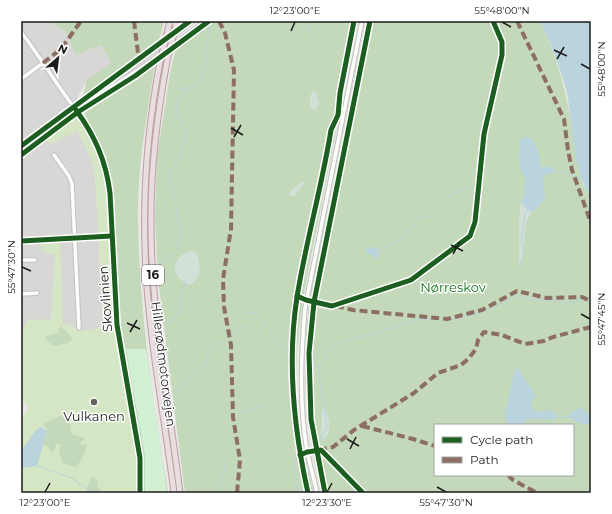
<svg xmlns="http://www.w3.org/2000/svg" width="612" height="514" font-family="Montserrat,sans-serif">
<rect width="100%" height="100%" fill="#e9e8e4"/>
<path fill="#d9d7d5" d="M21,21H49L68,34L75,55L101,45L112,63L86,81L73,106L95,172L103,328L78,332L71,326L21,334Z"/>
<path fill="#d5e6c4" d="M74,119L79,120C94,143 103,166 108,194C109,238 109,284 114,327C121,382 141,437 137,493H21V421L29,408L21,399V334L27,320L51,319L55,255L41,251V244L60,243L63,324L72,325L73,329L85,331L103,326L95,173L89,155L77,131L50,144L46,139Z"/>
<g fill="#c4d8ba" fill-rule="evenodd">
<path d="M49,21H164L159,41L124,66L83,98L86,81L111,63L101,45L75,55L68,34Z"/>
<path d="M212,21H358L305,287C300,321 295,356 297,390C299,425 305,460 314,493H185L158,279L155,218L157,157L170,73L176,48Z"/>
<path d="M366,21H540C562,67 570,108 577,159C579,171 581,187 591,195V493H321C309,441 302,388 306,334C309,290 320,248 329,205C341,144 353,82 366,21ZM435,425H573V475H435Z"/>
<path d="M155,64C147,115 137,167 138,220C139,311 153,403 168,493H143V457L120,326L112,187L105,156L98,139L84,114L90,107Z"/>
<path d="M61,326L73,339L68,343L53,346L45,339L46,336L58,333L59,329Z"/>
<path d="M59,416L63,417L71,425L70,431L74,435L85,438L80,443L82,445H86C86,454 81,462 75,467L63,463L59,452L61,444H56L54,450L51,452L48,447L43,445L47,431L44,424Z"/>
<path d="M93,477L98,482L97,485L102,493H86L89,481Z"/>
</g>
<g fill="#d2e0d8">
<path d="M313,91L315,92L319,102L315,111L310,108V96Z"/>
<path d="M302,181L305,182L295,196H290L289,193Z"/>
<path d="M521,201C524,206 526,211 532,212C520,226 528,247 519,264V220Z"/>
<path d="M191,251L197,254C201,266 202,278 190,285C176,281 169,266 182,255C185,253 188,253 191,251Z"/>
<path d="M324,407C329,417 334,433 322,440C320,434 322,416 322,408Z"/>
</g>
<path fill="#d2f0d3" d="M126,349H146L167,493H145V456Z"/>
<g fill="#b9d4dc">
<path d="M540,21H591V195C574,182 572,113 566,89C559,66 551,43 540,21Z"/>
<path d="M526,136C539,142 538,155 542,168L550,166L555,170L552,173L544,175C540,184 548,194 544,200C541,204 536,208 532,212C526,211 524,206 521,201L524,194L525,177C517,167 518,152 521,139Z"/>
<path d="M366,247L377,248L379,257L376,258L365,251Z"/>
<path d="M515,368H518L536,396L532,400L531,407L539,412C546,410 552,408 557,415L555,420L528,419L521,425H507L505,414Z"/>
<path d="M579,407L591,415V424H581L568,417L569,415Z"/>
<path d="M41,427L47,431L37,466L21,468V451L35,431Z"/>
</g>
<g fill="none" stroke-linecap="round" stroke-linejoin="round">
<g stroke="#b9d4dc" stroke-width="1">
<path d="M306,21L311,35"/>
<path d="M177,90L189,88"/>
<path d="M555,170L581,178"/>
<path d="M447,200L450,195L469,188L476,191"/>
<path d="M379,251L401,240L418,219L429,216"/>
<path d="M161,262C167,258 175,254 178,248C184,233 172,190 170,173L179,159L187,133C180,124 171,108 180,97C185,90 196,86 200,78C207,63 207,43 209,26"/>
<path d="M518,268L523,257V245L521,243L525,214L528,210"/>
<path d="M588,298L591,296"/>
<path d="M248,313L253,312L288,352"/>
<path d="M167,325L178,314L183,289L187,278"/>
<path d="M231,335L244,326"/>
<path d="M313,355V362L318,368L329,351L340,343L421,319C430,318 440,321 449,320C473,317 497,307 518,295C530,300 537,299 549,300C567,302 565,306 584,299"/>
<path d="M318,368L327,427L320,441"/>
<path d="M176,392L201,369L212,349L228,337"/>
<path d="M237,414L266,405"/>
<path d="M562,418L568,417"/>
<path d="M297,458L293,467L298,493"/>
<path d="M37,466L72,478L92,493"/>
<path d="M218,493L227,459"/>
</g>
<g stroke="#c2c2c0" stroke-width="5.5">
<g id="minor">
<path d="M21,32C34,49 46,67 58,85C84,122 104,145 110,193L117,325L140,458V493"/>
<path d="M21,79L43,63"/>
<path d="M89,102L144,66L206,21"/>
<path d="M21,150L193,21"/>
<path d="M54,155L69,176L72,184L79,328"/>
<path d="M21,241L112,236"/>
<path d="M21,260H35"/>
<path d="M21,294L37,293"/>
<path d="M317,493C314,479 310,465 307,451C299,404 301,356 305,308L362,21"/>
</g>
</g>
<g stroke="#bc9ea5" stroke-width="7">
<g id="highway">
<path d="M167,33L170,21"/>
<path d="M168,56C158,109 151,162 151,216C150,308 169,401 180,493"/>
<path d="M160,62C148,124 143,186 145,249C147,331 164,412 174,493"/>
</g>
</g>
<use href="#minor" stroke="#fcfcfb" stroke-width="3.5"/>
<use href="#highway" stroke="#e8dedf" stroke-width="5"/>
<g stroke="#bc9ea5" stroke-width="7" stroke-linecap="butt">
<g id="highway-bridge">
<path d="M168,56L176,26"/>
<path d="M160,62L167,33"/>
</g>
</g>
<use href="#highway-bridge" stroke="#e8dedf" stroke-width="5"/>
<g stroke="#8d6e63" stroke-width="4" stroke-dasharray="8 4" stroke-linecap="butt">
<path d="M134,21L139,61"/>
<path d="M219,21L225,33L234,70L231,229L223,279L224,307L231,345L233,417L240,460L237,493"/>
<path d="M517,21L564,119L568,150L572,170L591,223"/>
<path d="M43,63L61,49L81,21"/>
<path d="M336,306L353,310L447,319L482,310L517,291L547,298L582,297L591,301"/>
<path d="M362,426L413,439L435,446"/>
<path d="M319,450L333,447L354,430L414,393L438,373L461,365L468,359L476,349L478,340L484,332L502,335L525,344L544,341L553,337L591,327"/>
<path d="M508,475L513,480L537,493"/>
</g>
<g stroke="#fff" stroke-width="8">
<g id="cycleway">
<path d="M76,110C95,136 106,161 110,193L117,325L140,458V493"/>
<path d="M21,146L190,21"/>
<path d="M21,155L78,112L135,76L209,21"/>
<path d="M21,241L112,236"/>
<path d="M297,296L306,300L332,306L411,280L470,236L475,222L484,134L502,55V42L493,21"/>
<path d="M300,455L307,452L321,450L363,493"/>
<path d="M308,493C294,430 287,361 297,297C306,241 322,186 331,130L338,115L340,93L354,21"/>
<path d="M325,493L311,419L309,353L314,302L370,21"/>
</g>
</g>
<use href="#cycleway" stroke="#1b5e20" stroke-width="5"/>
</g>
<path fill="none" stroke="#1b1b1b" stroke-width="1.5" d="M502,22L511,27M291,31L295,22M554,50L567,56M557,59L564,47M581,64L590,69M231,128L243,135M234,137L241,125M451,245L463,251M453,254L460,242M22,267L31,271M581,314L590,319M127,323L140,329M130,332L137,320M347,439L359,446M350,449L356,437M437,487L446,492M45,492L50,483M327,492L332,483"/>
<circle fill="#636361" stroke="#fff" stroke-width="1.5" cx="94" cy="402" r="4"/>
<g text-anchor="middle" stroke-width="3" stroke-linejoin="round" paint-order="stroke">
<rect fill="#fff" stroke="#5f5f5f" stroke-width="1" x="142" y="265" width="22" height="20" rx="3"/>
<g font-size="12" font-weight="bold" fill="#1b1b1b">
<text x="153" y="279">16</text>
</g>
<g font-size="13" fill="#11721c" stroke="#fff">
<text x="453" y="292">Nørreskov</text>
</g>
<g font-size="13" fill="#1b1b1b" stroke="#fff">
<text transform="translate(105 299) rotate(-94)" y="5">Skovlinien</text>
<text transform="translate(164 364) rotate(83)" y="5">Hillerødmotorvejen</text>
</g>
<g font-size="13" fill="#1b1b1b" stroke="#fff">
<text x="94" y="421">Vulkanen</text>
</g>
</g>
<rect width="612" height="514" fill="none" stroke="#ffffff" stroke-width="44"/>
<rect x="434" y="424" width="140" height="52" fill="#ffffff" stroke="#a4a4a4"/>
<rect x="442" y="437" width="20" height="6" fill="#1b5e20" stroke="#a4a4a4"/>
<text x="470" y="444" font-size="12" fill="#1b1b1b">Cycle path</text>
<rect x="442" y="457" width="20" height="6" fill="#8d6e63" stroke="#a4a4a4"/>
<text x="470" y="464" font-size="12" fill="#1b1b1b">Path</text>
<g transform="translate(58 58) rotate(28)" stroke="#ffffff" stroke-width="3" paint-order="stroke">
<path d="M0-3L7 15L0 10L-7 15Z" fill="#1b1b1b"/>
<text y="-6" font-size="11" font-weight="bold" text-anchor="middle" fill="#1b1b1b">N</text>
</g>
<rect x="22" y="22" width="568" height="470" fill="none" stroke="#1b1b1b" stroke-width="1.5"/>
<g font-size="10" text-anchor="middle" fill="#1b1b1b">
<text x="295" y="14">12°23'00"E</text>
<text x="502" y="14">55°48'00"N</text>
<text transform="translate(601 69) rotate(-90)" y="4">55°48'00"N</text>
<text transform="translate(11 267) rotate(-90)" y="4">55°47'30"N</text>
<text transform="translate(601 319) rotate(-90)" y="4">55°47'45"N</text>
<text x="45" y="506">12°23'00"E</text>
<text x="327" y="506">12°23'30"E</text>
<text x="446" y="506">55°47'30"N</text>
</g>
</svg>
